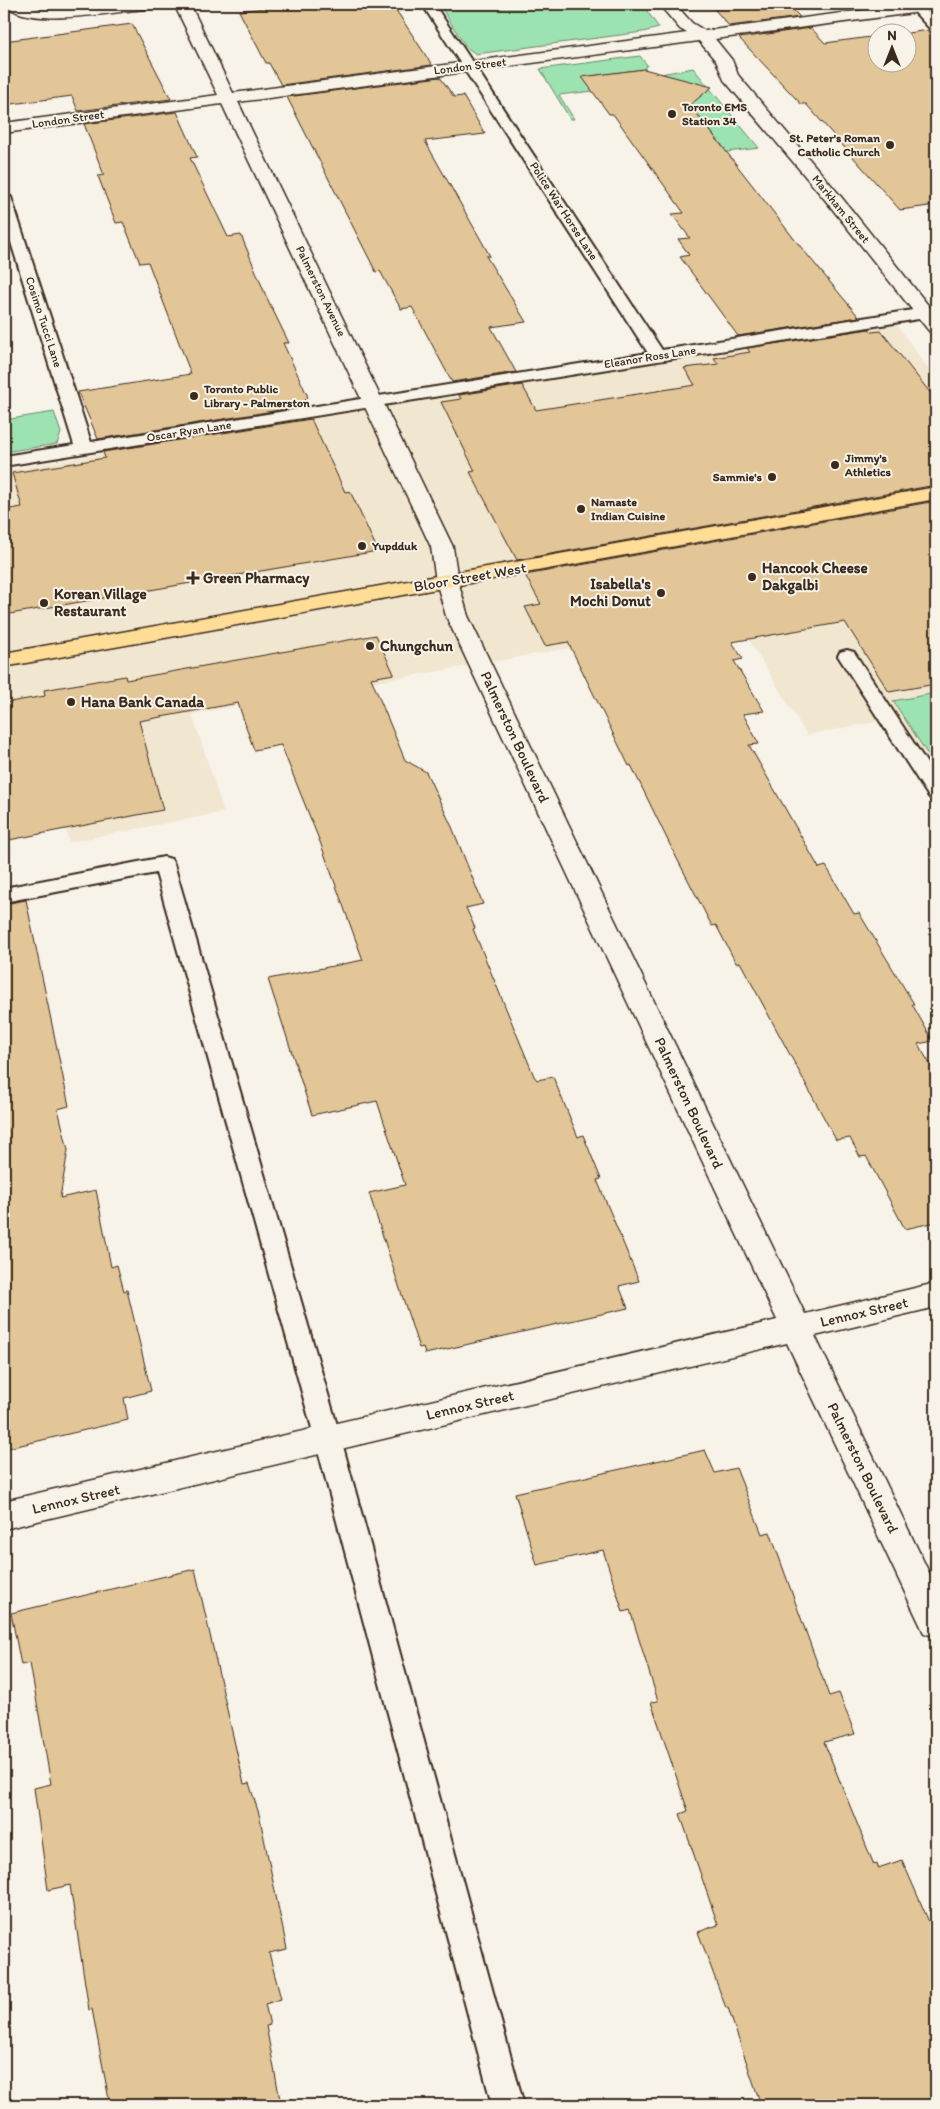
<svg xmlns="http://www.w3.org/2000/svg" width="940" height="2109" font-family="Itim,sans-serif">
<rect width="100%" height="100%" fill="#f7f3e8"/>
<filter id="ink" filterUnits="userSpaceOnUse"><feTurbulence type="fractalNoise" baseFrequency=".02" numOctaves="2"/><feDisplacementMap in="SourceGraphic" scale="10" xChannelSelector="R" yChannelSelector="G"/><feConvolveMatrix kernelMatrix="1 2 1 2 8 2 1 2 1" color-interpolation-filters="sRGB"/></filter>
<g filter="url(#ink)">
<path fill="#f1e6d0" d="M895,322L936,380V790L890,719L807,735L747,637L685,628L192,714L224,812L69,842L49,762L4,770V470Z"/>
<g fill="#9ce3b1" stroke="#6c8668">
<path d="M439,4H642L659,28L643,32L476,54L466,47Z"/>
<path d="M640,56L647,65L644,69L583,77L593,91L559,95L574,119H570L540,69Z"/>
<path d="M693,68L759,148L711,154L725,149L690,105L661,74Z"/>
<path d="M54,412L61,433L57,444L4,452V420Z"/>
<path d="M936,693V767L893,701Z"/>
</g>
<g fill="#e3c697" stroke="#3b2a1e">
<path d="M296,4H392L432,65L281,85L269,63H266L239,11Z"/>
<path d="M710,4H787L800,17L729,26Z"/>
<path d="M132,24L171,99L78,111L72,96L4,105V41Z"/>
<path d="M811,28L825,43L878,36V62H908V33L929,30L936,33V205L900,210L806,104H801L739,38Z"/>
<path d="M644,69L712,87L690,105L795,240L859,317L738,336L680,257L689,255L678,239L690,238L672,214L684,213L613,114H609L582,77Z"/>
<path d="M440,77L454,97L463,96L485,134L425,141L490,256H486L526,322L491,327L516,372L452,382L412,307L401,309L380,271L376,272L287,97Z"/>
<path d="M177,112L197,157L190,158L228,237L241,235L266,296L289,343H283L308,397L303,402L305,406L98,439L78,392L191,374L148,262L140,263L123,222L116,223L98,176L104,175L84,124Z"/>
<path d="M869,329L872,332L881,331L936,400V485L517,560L470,472L475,471L441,402L461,399L459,395L522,385L536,410L695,385L684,368L718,364L714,358L750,352L747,348Z"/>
<path d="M311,419L345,492L350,491L378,551L4,615V510L22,507L12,473L105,458L103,452Z"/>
<path d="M936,501V684L889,692L845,622L732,642L743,659L734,661L764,711L743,714L759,744L749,745L819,868L826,866L854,914L859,913L914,1004H912L933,1041L918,1044L936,1074V1222L905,1229L866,1156L860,1157L850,1138L836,1140L740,962L736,963L716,925L712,926L673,851L631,765L629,766L568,642L545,646L525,607L541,604L525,575Z"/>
<path d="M376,635L394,674L371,678L405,760L426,772L452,827L483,904L466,908L475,928L473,929L534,1076L537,1080L553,1077L578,1137L583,1135L601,1179L597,1180L639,1281L619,1286L628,1308L425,1354L423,1347L419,1348L369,1193L405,1185L377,1101L312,1115L268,979L363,960L320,842L281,745L254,750L238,703L139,721L163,810L4,841V703L45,696L44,690L125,676L126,680Z"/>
<path d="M26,900L69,1106L58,1109L68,1150L60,1198L96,1190L111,1267L117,1265L124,1291L127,1290L151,1391L124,1398L128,1420L4,1449V904Z"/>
<path d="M705,1450L715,1473L736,1468L762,1534L770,1532L829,1696L839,1693L855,1734L824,1742L874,1865L877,1864L878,1868L902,1860L936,1938V2105H761L728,2008H726L698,1932L718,1925L680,1814L688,1811L651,1702L658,1701L630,1610L623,1612L603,1550L537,1565L515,1493Z"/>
<path d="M195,1569L244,1784L249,1783L259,1814L287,1949L269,1953L281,1999L265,2004L270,2025L266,2026L281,2105H110L92,2009L89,2010L70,1885L48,1890L34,1788L51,1784L30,1663L21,1665L11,1613Z"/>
</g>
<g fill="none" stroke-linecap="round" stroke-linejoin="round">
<g stroke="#3b2a1e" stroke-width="4">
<g id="service">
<path d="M422,4H434L662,350L925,308L933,313L925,318L4,466V456L74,445L4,220V193L11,197L91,442L648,353Z"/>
<path d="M907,4H920L936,20V31L931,30Z"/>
<path d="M847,650L854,652L936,777V798L929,797L838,656L840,652Z"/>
<path d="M164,857L171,859L174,864L341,1439L524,2105H492L315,1439L156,873L4,902V888Z"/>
</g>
</g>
<g stroke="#3b2a1e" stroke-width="3">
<g id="minor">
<path d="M6,4H24L41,9L98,4H152L144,9C115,12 24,29 6,4Z"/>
<path d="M174,4H190L233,93L687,33L680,29L659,4H675L692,23L705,31L910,4H936V10L715,39L732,60L738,75L838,193L936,315V333L929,331L826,201L724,80L716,61L699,41L238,102L453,547L458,581L468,616L805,1314L936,1283V1307L815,1336L936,1587V1637L924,1633L787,1343L4,1529V1501L777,1320L446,616L436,581L431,547L222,104L4,133V123L218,95Z"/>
</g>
</g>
<g stroke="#3b2a1e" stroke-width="3">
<path id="primary" d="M936,487V499L4,667V653Z"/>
</g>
<use href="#service" fill="#f7f3e8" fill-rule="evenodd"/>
<use href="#minor" fill="#f7f3e8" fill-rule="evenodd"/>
<use href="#primary" fill="#ffdd96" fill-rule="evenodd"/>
</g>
</g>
<g fill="#3b2a1e" stroke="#f7f3e8" stroke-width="2">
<circle cx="672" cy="114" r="5"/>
<circle cx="890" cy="145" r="5"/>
<circle cx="194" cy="396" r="5"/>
<circle cx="835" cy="465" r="5"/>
<circle cx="772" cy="477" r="5"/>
<circle cx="581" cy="509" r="5"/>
<circle cx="362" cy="546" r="5"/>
<circle cx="752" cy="577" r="5"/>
<path d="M190.5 570.5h5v5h5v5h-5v5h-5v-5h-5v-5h5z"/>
<circle cx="661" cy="593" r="5"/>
<circle cx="44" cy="603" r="5"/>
<circle cx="370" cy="646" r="5"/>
<circle cx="71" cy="702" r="5"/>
</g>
<g text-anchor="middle" stroke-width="4" stroke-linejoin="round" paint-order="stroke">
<g font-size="12" fill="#3b2a1e" stroke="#f7f3e8">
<text transform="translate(470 66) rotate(-7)" y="4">London Street</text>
<text transform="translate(68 119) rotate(-8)" y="4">London Street</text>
<text transform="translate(841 209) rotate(51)" y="4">Markham Street</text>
<text transform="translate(564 211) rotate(57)" y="4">Police War Horse Lane</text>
<text transform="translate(321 291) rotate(64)" y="4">Palmerston Avenue</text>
<text transform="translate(44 322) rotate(72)" y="4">Cosimo Tucci Lane</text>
<text transform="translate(650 357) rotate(-9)" y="4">Eleanor Ross Lane</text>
<text transform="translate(189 431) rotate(-9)" y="4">Oscar Ryan Lane</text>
</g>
<g font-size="12" font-weight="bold" fill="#3b2a1e" stroke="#f7f3e8" text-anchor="start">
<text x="682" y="111">Toronto EMS<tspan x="682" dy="14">Station 34</tspan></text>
<text x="880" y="142" text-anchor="end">St. Peter's Roman<tspan x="880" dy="14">Catholic Church</tspan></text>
<text x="204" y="393">Toronto Public<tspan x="204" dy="14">Library - Palmerston</tspan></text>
<text x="845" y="462">Jimmy's<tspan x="845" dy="14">Athletics</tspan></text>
<text x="762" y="481" text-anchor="end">Sammie's</text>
<text x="591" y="506">Namaste<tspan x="591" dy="14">Indian Cuisine</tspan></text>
<text x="372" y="550">Yupdduk</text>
</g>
<g font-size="15" font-weight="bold" fill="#3b2a1e" stroke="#f7f3e8" text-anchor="start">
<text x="762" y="573">Hancook Cheese<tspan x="762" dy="17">Dakgalbi</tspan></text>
<text x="203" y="583">Green Pharmacy</text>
<text x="651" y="589" text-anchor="end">Isabella's<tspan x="651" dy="17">Mochi Donut</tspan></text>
<text x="54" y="599">Korean Village<tspan x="54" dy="17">Restaurant</tspan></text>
<text x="380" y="651">Chungchun</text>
<text x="81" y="707">Hana Bank Canada</text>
</g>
<g font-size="15" fill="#3b2a1e" stroke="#f7f3e8">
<text transform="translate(470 577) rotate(-10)" y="5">Bloor Street West</text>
<text transform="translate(515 737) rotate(65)" y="5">Palmerston Boulevard</text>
<text transform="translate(689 1103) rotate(65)" y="5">Palmerston Boulevard</text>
<text transform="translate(864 1312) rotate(-13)" y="5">Lennox Street</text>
<text transform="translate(470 1405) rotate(-13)" y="5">Lennox Street</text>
<text transform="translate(863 1468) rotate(64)" y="5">Palmerston Boulevard</text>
<text transform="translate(76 1499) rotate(-13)" y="5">Lennox Street</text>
</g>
</g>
<rect width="940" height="2109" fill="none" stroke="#f7f3e8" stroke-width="20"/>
<rect x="10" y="10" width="920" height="2089" fill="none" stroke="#3b2a1e" stroke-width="2" filter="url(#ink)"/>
<g transform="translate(892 48)"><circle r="24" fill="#f7f3e8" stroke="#aca397"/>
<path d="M0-4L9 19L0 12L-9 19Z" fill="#3b2a1e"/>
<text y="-8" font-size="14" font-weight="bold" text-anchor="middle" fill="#3b2a1e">N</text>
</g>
</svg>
